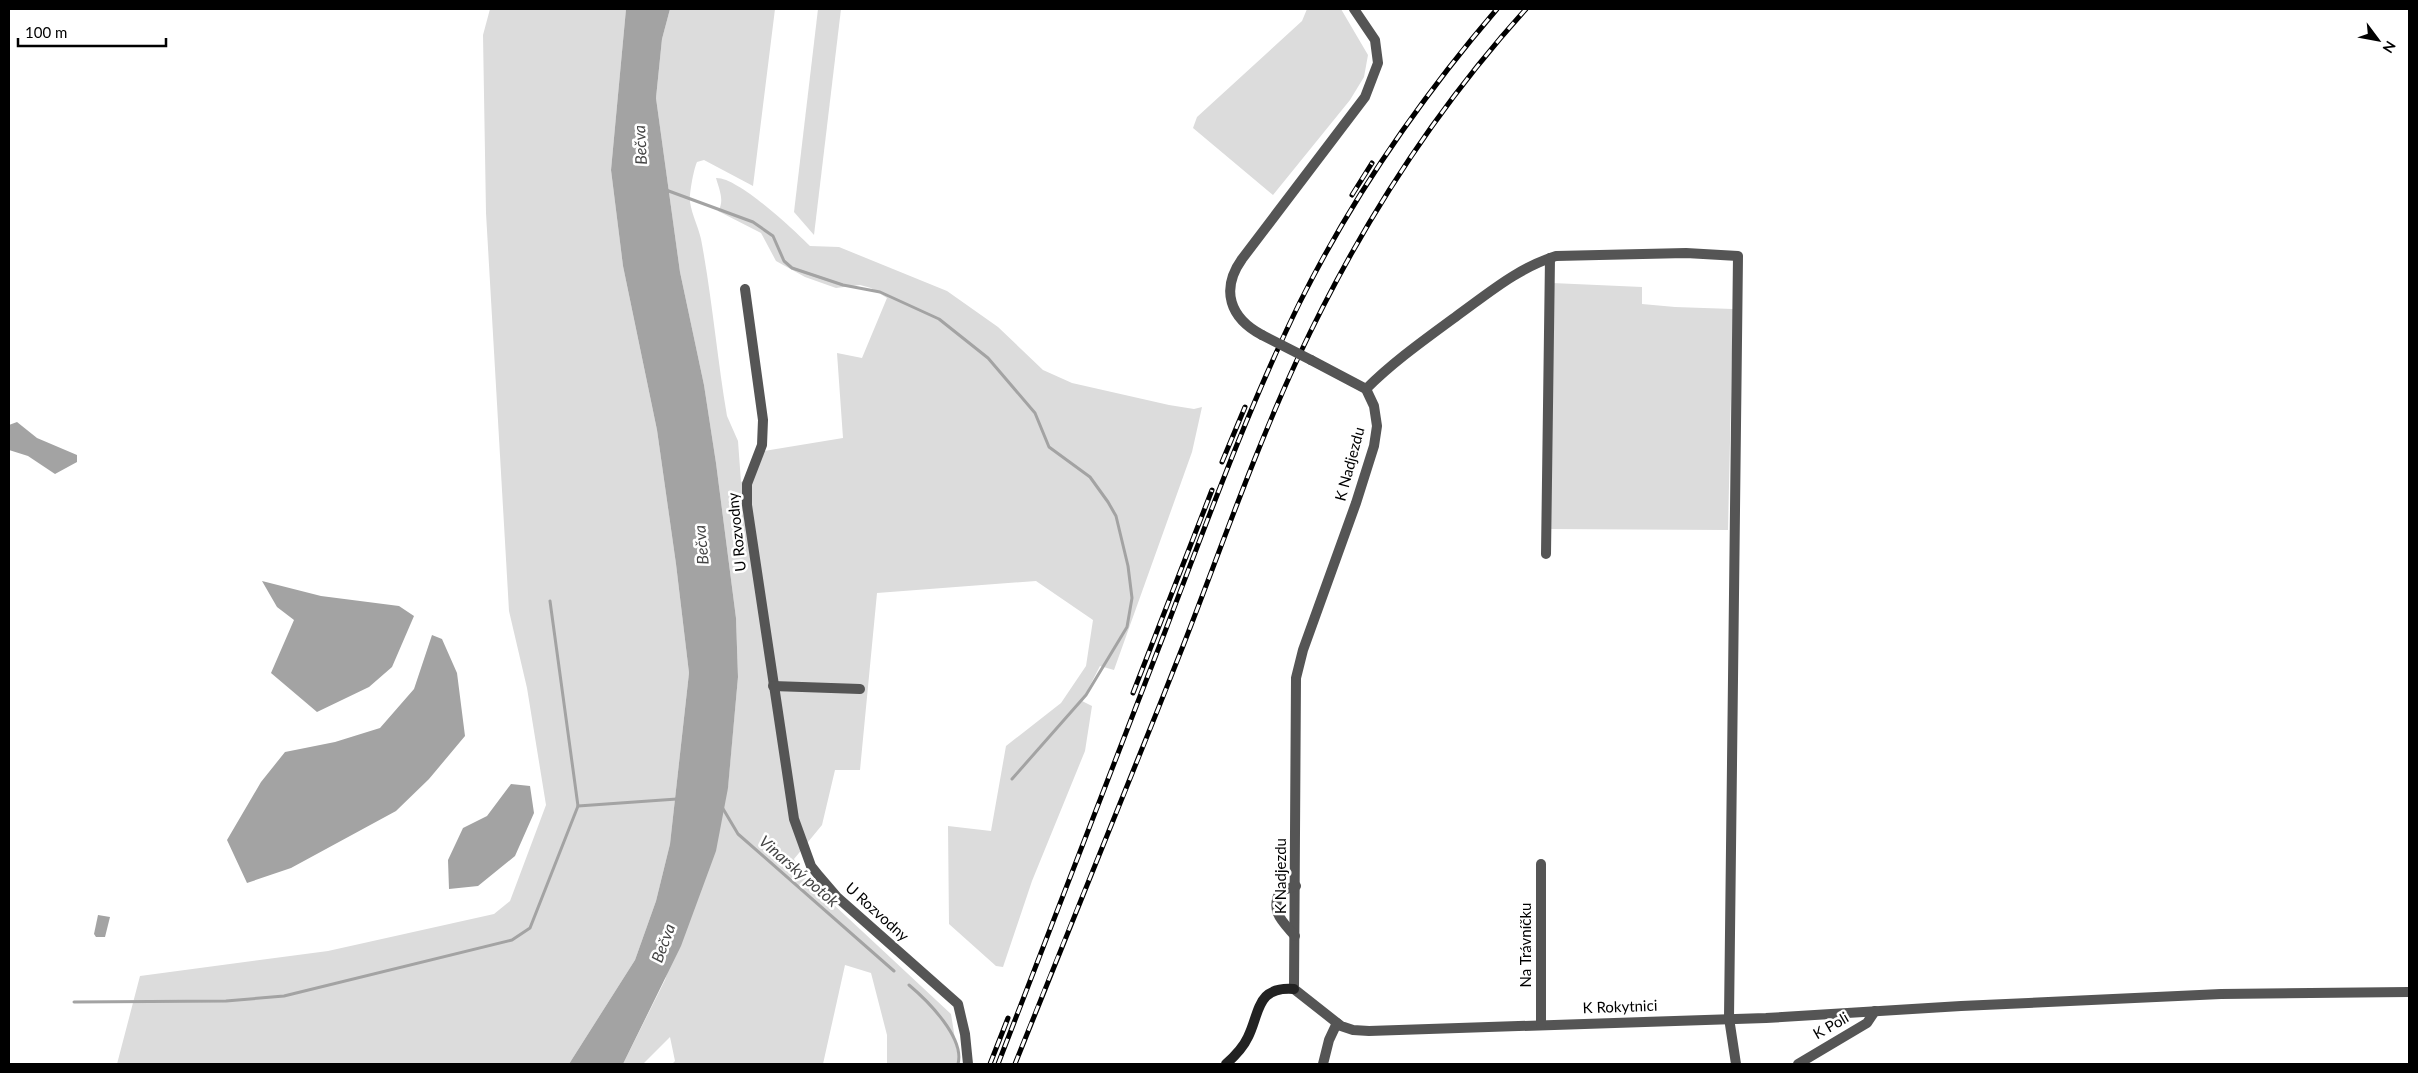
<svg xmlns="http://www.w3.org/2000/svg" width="2418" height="1073" font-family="Lato,sans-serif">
<rect width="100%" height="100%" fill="#fff"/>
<g fill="#dcdcdc">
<path d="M490,9H626L611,170L623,266L657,430L676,564L689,673L670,844L656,901L635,960L569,1064H117L140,976L328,951L494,914L510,901L546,805L527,688L509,611L486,213L483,35Z"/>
<path d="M670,9H775L753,186L704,160L697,162C694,168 689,194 690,202C692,215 698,226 701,239C712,297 717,357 727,416L738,441L741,482L754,476L764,451L843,438L837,353L862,358L887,298L871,288L860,285L836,288L805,277L776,261L761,233L718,211C725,201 719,189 716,178C738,177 793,229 810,246L839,247L947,291L998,327L1043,370L1072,383L1169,405L1194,409L1202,407L1192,452L1114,670L1100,666L1082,701L1092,706L1085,751L1032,881L1003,967L996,966L949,924L948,826L991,831L1006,746L1061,703L1086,666L1093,620L1036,581L877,593L860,770H835L822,825L794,859L803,876L951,1014L959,1064H887V1035L871,973L845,965L823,1064H672L675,1061L670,1037L643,1064H623L665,980L728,787L738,677L736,618L716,463L704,385L680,272L656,98L662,39Z"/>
<path d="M818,9H841L814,235L794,212Z"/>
<path d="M1307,9H1341L1368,55L1364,77L1350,100L1273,195L1193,128L1197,117L1302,21Z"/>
<path d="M1552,283L1642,287V304L1675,307L1733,309L1728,530L1548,529Z"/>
</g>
<g fill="#a3a3a3">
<path d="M626,9H670L662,39L656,98L680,272L704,385L716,463L736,618L738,677L728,788L716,851L681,946L623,1064H569L635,960L656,901L670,844L689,673L676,564L657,430L623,266L611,170Z"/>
<path d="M17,422L37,438L77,455V462L55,474L28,456L9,450V425Z"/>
<path d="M262,581L321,596L399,606L414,616L392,667L369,687L317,712L271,673L294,620L277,607Z"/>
<path d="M432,635L442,639L457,673L465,736L429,779L396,811L291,868L247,883L227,840L261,782L285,752L335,742L380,728L414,689Z"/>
<path d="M511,784L530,786L534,813L515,856L478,886L449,889L448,860L463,828L487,816Z"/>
<path d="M98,915L110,917L105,937H96L94,934Z"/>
</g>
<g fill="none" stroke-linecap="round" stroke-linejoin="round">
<g stroke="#a3a3a3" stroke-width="3">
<path d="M666,190L753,222L773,236L784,261L792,268L843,285L880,292L939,319L988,358L1035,413L1049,447L1090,477L1108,502L1116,516L1128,566L1132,598L1127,627L1086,695L1012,779"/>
<path d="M550,601L578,806"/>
<path d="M722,807L738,834L894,971"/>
<path d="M909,985C928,1001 965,1038 958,1064"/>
<path d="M74,1002L226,1001L284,996L512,940L530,928L578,806L677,799"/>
</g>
<g stroke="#555" stroke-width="10">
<path d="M745,289L763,420L762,445L747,484V505L794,819L811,866L819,876L837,897L958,1004L965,1034L968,1064"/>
<path d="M1262,335C1230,318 1220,290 1242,259L1365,97L1378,63L1375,40L1354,9"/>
<path d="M1311,360L1366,389L1374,406L1377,426L1374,446L1356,503L1303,650L1296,678L1294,989L1341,1026L1353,1030L1369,1031L1766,1018L1961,1006L2221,994L2409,992"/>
<path d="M1366,389C1394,361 1427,338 1458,315C1490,292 1518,268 1556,256L1686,253L1738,256L1729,1018L1736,1064"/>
<path d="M1546,554L1550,258"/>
<path d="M773,686L860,689"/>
<path d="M1541,864V1025"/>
<path d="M1295,936C1282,921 1270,912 1280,891L1296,886"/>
<path d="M1323,1064L1329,1040L1337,1023"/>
<path d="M1798,1064L1867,1023L1875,1011"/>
</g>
<path stroke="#222" stroke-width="10" d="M1226,1064C1235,1056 1243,1048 1248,1037C1260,1013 1256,986 1294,989"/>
<g stroke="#000" stroke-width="5">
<g id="rail">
<path d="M1352,195L1372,163"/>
<path d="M1222,462L1245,407"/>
<path d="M1133,693L1212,490"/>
<path d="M990,1064L1008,1018"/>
<path d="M998,1064C1054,919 1110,774 1166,629C1208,519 1248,408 1300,302C1353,196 1420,99 1497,9"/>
<path d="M1015,1064C1070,925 1128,786 1183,646C1220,551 1254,453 1297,360C1356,233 1432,113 1526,9"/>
</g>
</g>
<use href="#rail" stroke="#fff" stroke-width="3" stroke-dasharray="9" stroke-linecap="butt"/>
<path stroke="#555" stroke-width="10" d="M1262,335L1311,360"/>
</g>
<g text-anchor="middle" stroke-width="5" stroke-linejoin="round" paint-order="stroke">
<g font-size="15" fill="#000" stroke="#fff">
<text transform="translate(1350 464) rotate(-75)" y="5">K Nadjezdu</text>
<text transform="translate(737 532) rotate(-96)" y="5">U Rozvodny</text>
<text transform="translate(1281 876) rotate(-90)" y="5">K Nadjezdu</text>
<text transform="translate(877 912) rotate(42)" y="5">U Rozvodny</text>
<text transform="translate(1526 945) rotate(-90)" y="5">Na Trávníčku</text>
<text transform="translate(1620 1007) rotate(-2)" y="5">K Rokytnici</text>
<text transform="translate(1831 1026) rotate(-30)" y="5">K Poli</text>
</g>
<g font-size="16" font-style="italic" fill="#444" stroke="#fff">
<text transform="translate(640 145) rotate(-93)" y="6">Bečva</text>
<text transform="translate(701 545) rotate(-95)" y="6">Bečva</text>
<text transform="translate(799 871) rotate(41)" y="6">Vinarský potok</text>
<text transform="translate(663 943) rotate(-70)" y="6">Bečva</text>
</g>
</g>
<rect width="2418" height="1073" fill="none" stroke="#000000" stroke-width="20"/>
<g transform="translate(2378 40) rotate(122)" stroke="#ffffff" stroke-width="4" paint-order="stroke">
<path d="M0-4L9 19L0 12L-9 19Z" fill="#000000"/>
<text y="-8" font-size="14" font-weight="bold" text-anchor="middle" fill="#000000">N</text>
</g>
<path d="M18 38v8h148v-8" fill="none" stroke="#000000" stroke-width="2.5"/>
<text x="25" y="38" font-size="15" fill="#000000" stroke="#ffffff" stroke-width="4" paint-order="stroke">100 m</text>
</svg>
